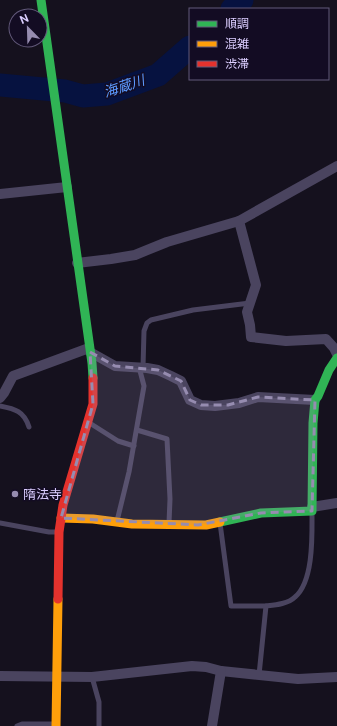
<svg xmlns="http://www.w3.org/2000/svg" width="337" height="726" font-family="'Public Sans','Noto Sans JP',sans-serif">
<rect width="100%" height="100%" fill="#15111e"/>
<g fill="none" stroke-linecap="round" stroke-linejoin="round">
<g stroke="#061240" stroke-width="23">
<path d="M232,9L242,0"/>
<path d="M0,85L65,91L83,96L107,94L158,75L190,47"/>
</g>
<g stroke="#4a445f" stroke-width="5">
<path d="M143,367L144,331L147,323L151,320L193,310L250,303"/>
<path d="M0,406C15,409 24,411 29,427"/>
<path d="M88,422L118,441L134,446"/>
<path d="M137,430L167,439L170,499L169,523"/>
<path d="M117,521L129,472L144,386L139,367"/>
<path d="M0,523L49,532H58"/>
<path d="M220,523L231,606H266"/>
<path d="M259,675L266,606C275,605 288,604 295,597C314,581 312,534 312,512"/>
<path d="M92,677L99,702V726"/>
<path d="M17,726L22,724H55"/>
</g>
<g stroke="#4a445f" stroke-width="10">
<path d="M0,194L67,187"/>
<path d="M239,221L256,285L247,312L250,325L251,337L286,341L326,339L334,348L337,354"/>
<path d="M77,263L111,259L135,255L167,242L239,221L337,166"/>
<path d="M90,352L115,366L147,368L158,370L171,376L181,381L190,400L201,405L215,406L239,403L258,397L315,400"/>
<path d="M0,398L4,393L13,376L89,348"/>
<path d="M312,507L337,503"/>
<path d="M0,676L92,677L192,666L206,667L221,671L298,679L337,677"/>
<path d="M212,726L221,671"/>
</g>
<g stroke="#30b455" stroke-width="9">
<path d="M41,0L92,363L93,378"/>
<path d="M220,522L261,513L312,511L313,423L315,400L318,396L329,370L337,358"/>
</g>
<g stroke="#ff9f0a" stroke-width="9">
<path d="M61,518L93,519L132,524L206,525L220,522"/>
<path d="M56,726L58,599"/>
</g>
<path stroke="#e5322d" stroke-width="9" d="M58,599L59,532L63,505L93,404V378"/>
</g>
<path fill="#968cb0" fill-opacity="0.2" stroke="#968cb0" stroke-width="3" stroke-dasharray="8 5" stroke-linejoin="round" d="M90,352L115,366L158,370L181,381L190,400L201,405H228L258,397L315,400L312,511L261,513L198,525L61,518L93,404Z"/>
<circle fill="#968cb0" stroke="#130c23" stroke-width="1.5" cx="15" cy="494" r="4"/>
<g text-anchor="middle" stroke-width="3" stroke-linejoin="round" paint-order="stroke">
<g font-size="13" fill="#dbceff" stroke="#130c23" text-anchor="start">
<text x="23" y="499">隋法寺</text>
</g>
<g font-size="14" font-style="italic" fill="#5c9aff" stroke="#130c23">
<text transform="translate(124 86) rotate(-18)" y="5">海蔵川</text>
</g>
</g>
<rect x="189" y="8" width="140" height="72" fill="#130c23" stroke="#635a7b"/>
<rect x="197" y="21" width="20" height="6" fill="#30b455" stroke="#635a7b"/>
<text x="225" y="28" font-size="12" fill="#dbceff">順調</text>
<rect x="197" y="41" width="20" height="6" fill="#ff9f0a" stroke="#635a7b"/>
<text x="225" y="48" font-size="12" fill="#dbceff">混雑</text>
<rect x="197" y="61" width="20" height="6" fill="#e5322d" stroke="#635a7b"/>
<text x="225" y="68" font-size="12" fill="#dbceff">渋滞</text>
<g transform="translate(28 28) rotate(337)"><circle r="19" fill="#130c23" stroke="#635a7b"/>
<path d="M0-3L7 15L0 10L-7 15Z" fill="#968cb0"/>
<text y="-6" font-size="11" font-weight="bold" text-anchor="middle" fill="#dbceff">N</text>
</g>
</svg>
